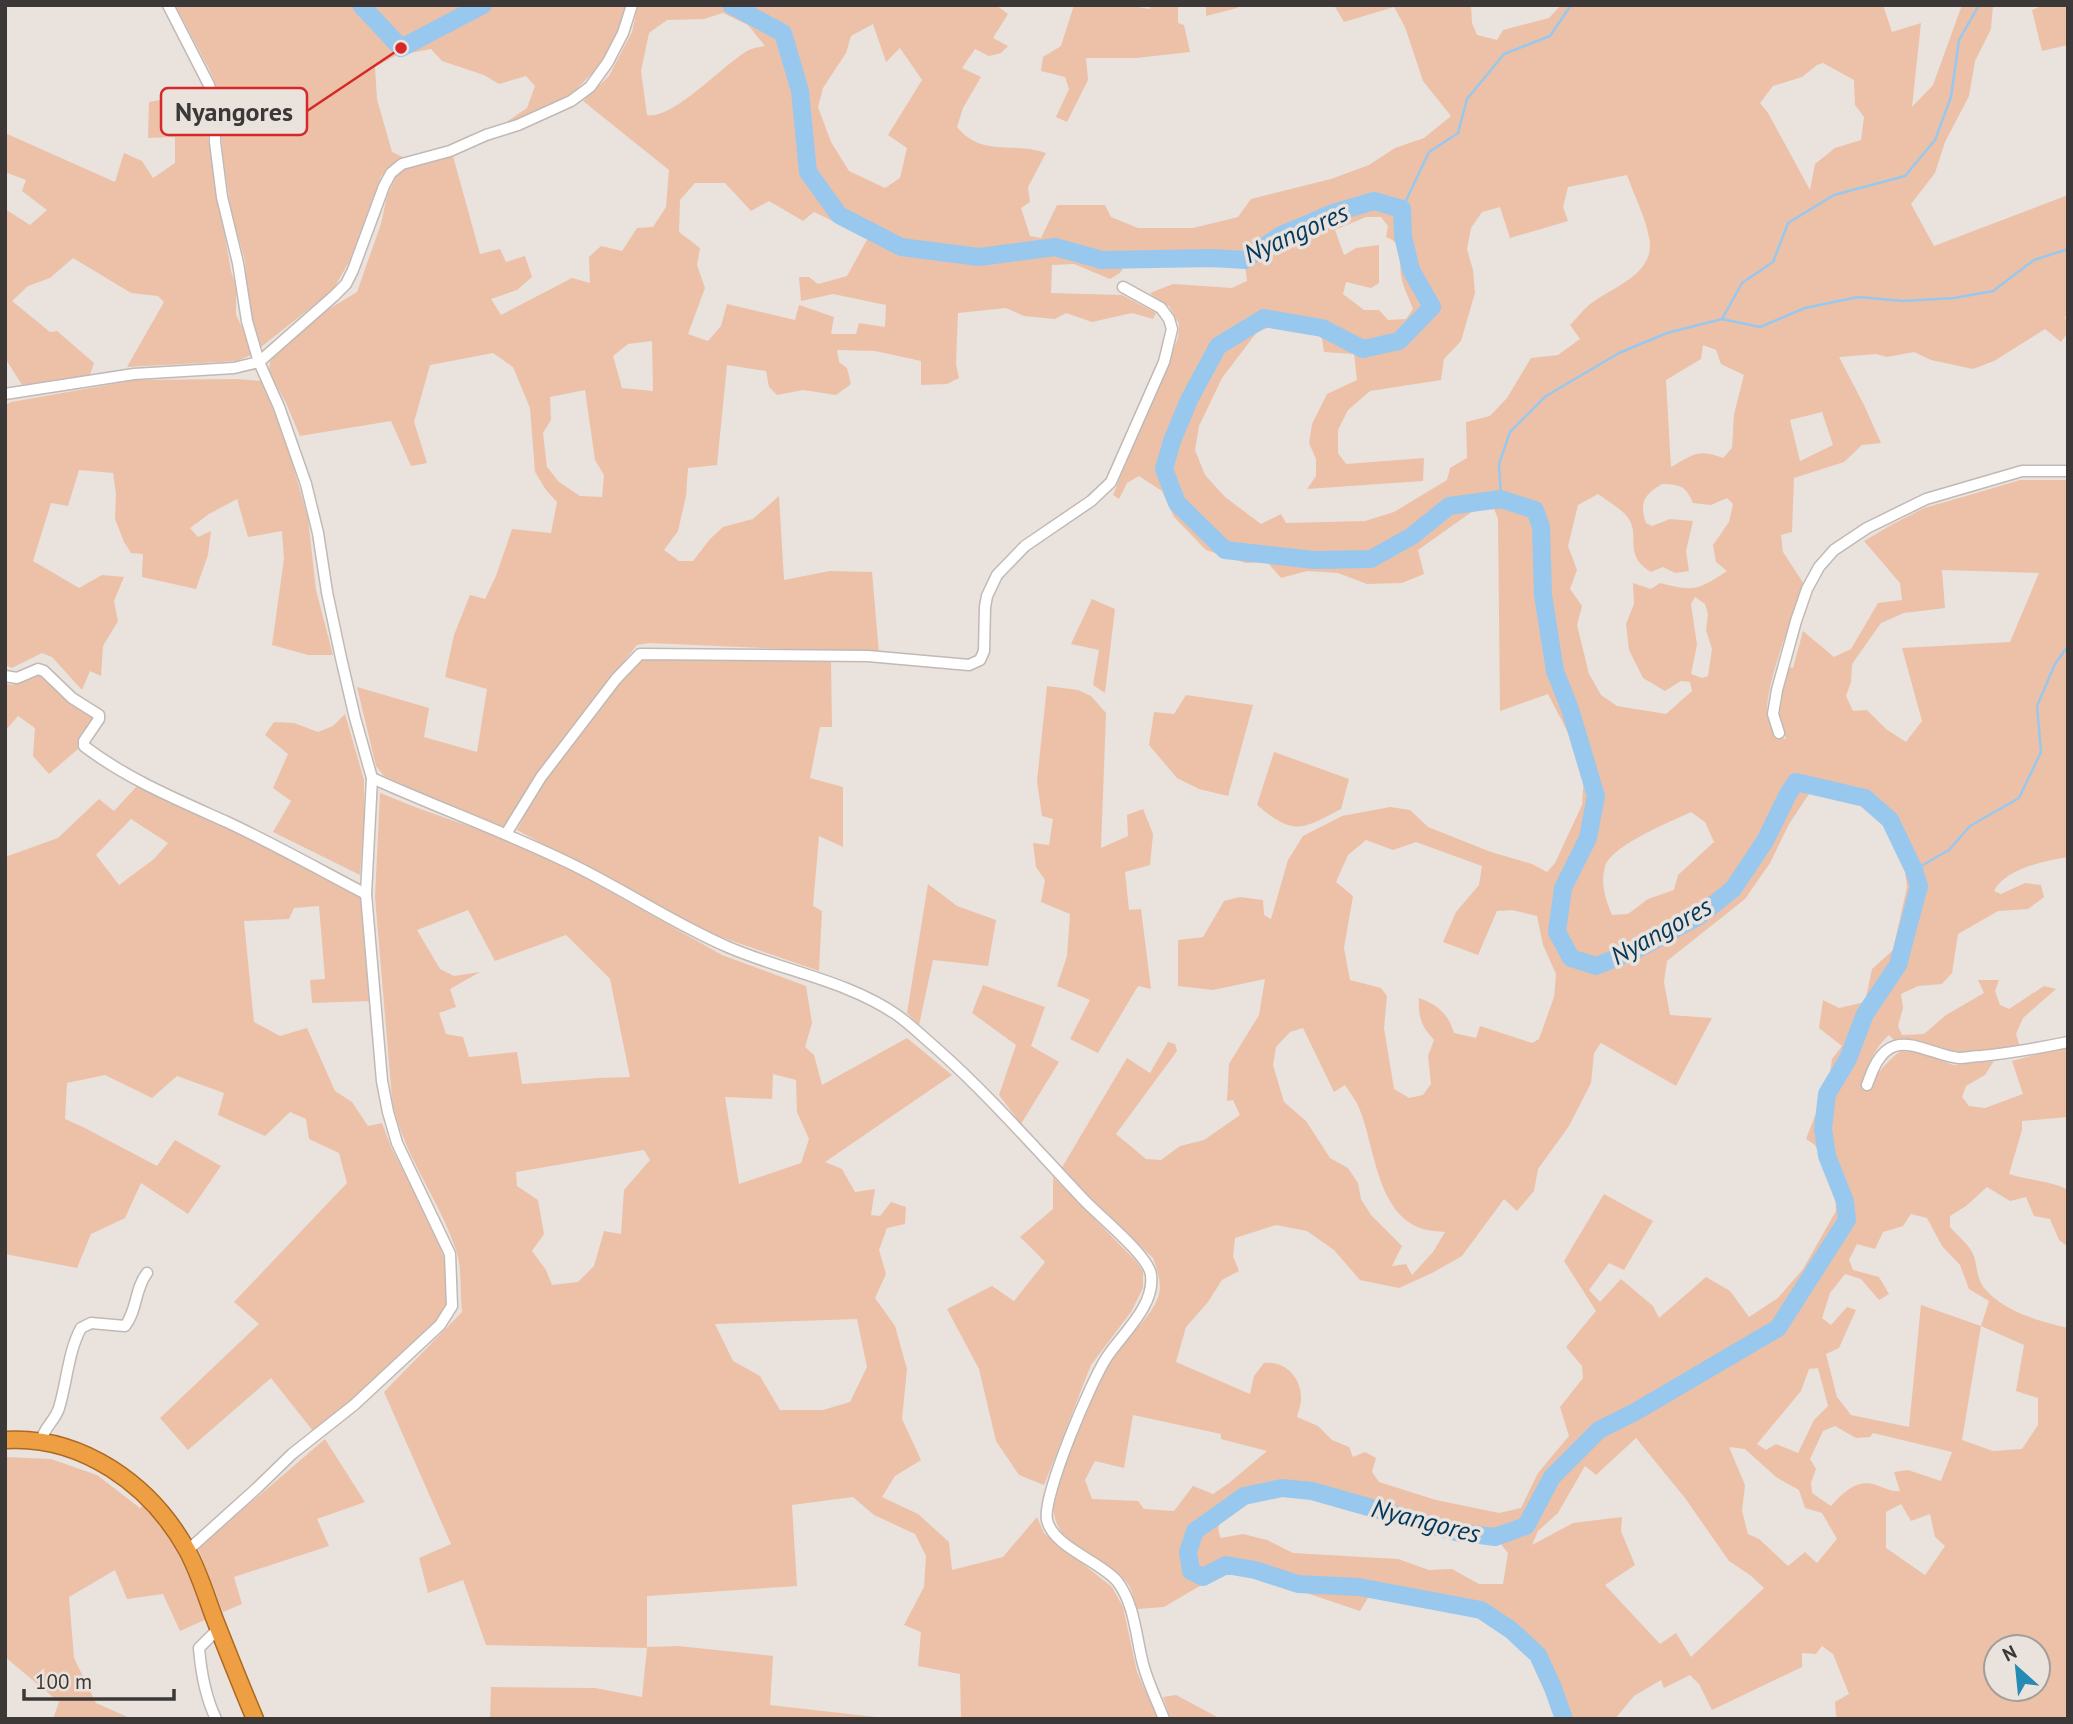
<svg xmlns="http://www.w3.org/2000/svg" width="2073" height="1724" font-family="'PT Sans',sans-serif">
<rect width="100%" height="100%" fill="#eae2dd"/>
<g fill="#ecc1a8" fill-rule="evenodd">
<path d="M175,5H625L620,30L602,63L572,94L531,115L505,123L527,108L535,86L526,76L499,84L484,75L442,61L431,49L395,56L375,67L377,99L392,152L403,157L381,176L350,260L333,290L261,347L248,304L245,261L231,211L223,156L218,90L209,69Z"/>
<path d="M638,5H996L1008,14L993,38L1008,46L1001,53L989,56L975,49L962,68L981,77L963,108L957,127C982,158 1014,141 1046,153L1028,187L1030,202L1021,208L1030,236L1041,238L1057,205H1105L1111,217L1138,228H1193L1238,217L1251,199L1331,179L1369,165L1395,148L1424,138L1451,116L1423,81L1405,27L1394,7L1344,22L1334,5H1471L1472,23L1477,35L1497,40L1503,30L1549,18L1561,5H1883L1892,32L1921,23L1912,107L1933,85L1962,5H1993L1991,29L1975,61L1969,96L1945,142L1935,173L1911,204L1934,246L2068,195V313L2065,317L2068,332L2061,342L2045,329L1994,361L1973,369L1931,360L1914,352L1887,357L1876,354L1839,357L1864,405L1881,443L1862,445L1844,462L1794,478L1792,532L1781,535L1783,552L1804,584C1793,617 1767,678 1767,711C1768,719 1773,729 1776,737L1786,739L1779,716V701L1788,667L1793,668L1803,631L1834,657L1851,649L1878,603L1902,600L1900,583L1864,541L1891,525L1924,508L1973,494L2020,480H2068V857C2044,861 2005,869 1994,891L2001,894L2025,883L2041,885L2044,897L2028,909L1998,911L1958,934L1952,973L1942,984L1918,986L1901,994L1903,1008L1898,1026L1902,1035L1924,1034L1946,1015L1984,993L1978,980H1999L1995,991L2000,1005L2009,1009L2044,986L2056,989L2023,1018L2016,1034L2020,1047L1957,1055L1896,1042L1889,1035C1873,1049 1866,1068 1863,1089L1869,1088C1878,1073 1886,1061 1901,1051L1921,1053L1953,1065L1994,1061L1985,1075L1966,1086L1962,1097L1969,1106L1985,1108L2023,1094L2012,1061L2068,1046V1117L2022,1121V1130L2009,1174C2026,1180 2054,1181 2068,1190V1247L2059,1240L2050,1219L2034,1216L2026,1197L2010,1201L1987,1187L1966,1206L1950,1216V1227C1957,1235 1967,1243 1972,1252C1978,1262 1975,1276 1984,1288C2004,1312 2039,1321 2068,1328V1719H1839L1836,1716L1835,1702L1849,1694L1833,1654L1822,1646L1816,1654L1802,1653V1667L1712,1710L1699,1684L1690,1675L1664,1688L1661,1680L1634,1696L1615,1719H1558L1554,1699L1537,1662L1512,1634L1479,1616L1380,1594L1369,1596L1360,1611L1259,1577L1229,1574L1198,1587L1164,1607L1137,1609C1134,1601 1133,1591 1128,1584C1104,1552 1057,1554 1053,1507C1051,1484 1102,1371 1118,1350C1131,1331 1152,1318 1159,1294C1162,1283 1157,1269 1153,1258L1061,1169L1127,1058L1150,1073L1168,1042L1175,1044L1177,1051L1116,1134L1146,1159L1161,1160L1180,1146L1204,1140L1240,1115L1233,1100L1227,1101L1229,1064L1259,1015L1265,979L1213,990L1178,986V940L1203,937L1224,901L1240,897L1263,900L1264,915L1271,919L1288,860L1303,836L1342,816L1390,807L1410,810L1428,827L1491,852L1532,864L1547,872L1555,863L1582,805L1584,777L1578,752L1548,694L1500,711L1498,519L1493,506L1473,511L1418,550L1424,574L1402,583L1367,584L1338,573L1307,571L1281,578L1267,562L1246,563L1206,550L1174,517L1162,491L1139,476L1127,483L1119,499L1113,495L1178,338L1179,324L1169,306L1159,302L1150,293L1173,284L1232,288L1247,281L1245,265L1187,267L1125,265L1120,273L1110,279L1074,264L1052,265L1051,293L1122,295L1156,313L1153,319L1132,313L1092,322L1066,313L1055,319L1024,316L1006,308L958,313L956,364L959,378L947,384L921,385V361L875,351L837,350L839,362L847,368L851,384L836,395L803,390L777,395L769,387L766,371L727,365L717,465L688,468L686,496L678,531L664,550L679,561H693L710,539L723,527L753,519L779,496L784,580L830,571L872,572L879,653L649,643L637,645L534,777L502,829L384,776L376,766L357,687L429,708L424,737L477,752L487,689L445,677L454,635L470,595L485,599L496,576L512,529L551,533L557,502L546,490L535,472L530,408L513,367L493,353L430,365L414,422L427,463L411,466L391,421L300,436L286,403L269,372L270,361L324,312L357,292L381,224L387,196L397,175L406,168L453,156L480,254L500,249L506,262L525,256L532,277L517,290L491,299L501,315L572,278L590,283L589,257L601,246L622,251L637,228L653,227L666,207L669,170L583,101L609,76L632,32ZM723,13L748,25L765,46C760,47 753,48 749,50C724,63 674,120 647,115L641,71L649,33L667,20L704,19ZM873,24L886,62L900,48L922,80L888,135L907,148L900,178L885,188L849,171L831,142L818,107L823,88L846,53L851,36ZM1823,63L1854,80L1855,105L1864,117L1861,140L1835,148L1815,164L1810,190L1768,113L1760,103L1773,86L1802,77L1817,65ZM1627,175C1634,195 1645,216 1649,237C1657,275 1611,287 1589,305C1582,311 1576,319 1570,325L1580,339L1558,355L1531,358L1507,398L1490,416L1466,422L1467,458L1450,468L1447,480L1394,512L1365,521L1286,523L1281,514L1261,524L1225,497L1205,475L1195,450L1199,426L1222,378L1257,332L1275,325L1321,332L1324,352L1354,354L1357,380L1327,394L1312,424L1309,443L1316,459V476L1307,489L1423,481L1424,458L1346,464L1338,453V430L1348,410L1370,391L1441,380L1444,359L1461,341L1475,293L1473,270L1467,249L1471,228L1482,212L1500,207L1510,238L1568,221L1563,207L1568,187ZM695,183H725L751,211L769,201L803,221L814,212L868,238L847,276L818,284L809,277H799L801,301L833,294L886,305L885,327L859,323L856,334H831L834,317L799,305L795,320L727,304L721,326L708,341L688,334L705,288L697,265L700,248L679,232L680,200ZM1366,217H1381L1388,226L1386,237C1407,245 1398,259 1401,276C1403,287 1409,298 1413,309L1406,319L1388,320L1379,310H1364L1343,294L1346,282L1371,288L1379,283V245L1356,248L1344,255L1335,230ZM652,341L653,391L622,388L613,356L628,344ZM1703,345L1716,350L1721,364L1744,375L1734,414L1732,448L1723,458C1698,448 1692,455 1671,467L1666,380L1701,359ZM585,390L595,460L604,475L602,497L580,496L559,482L547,467L543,433L551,420L550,397ZM1822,412L1833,445L1800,461L1790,420ZM1662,484C1681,485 1685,485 1693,503L1711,505L1727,498L1733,504L1729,522L1713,545L1716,562L1727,571C1698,590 1694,592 1660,583L1651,589L1633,583L1634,604L1626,624L1629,650L1643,678L1665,691L1681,681L1690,682L1692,691L1666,714L1617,706L1601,695L1589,674L1577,625L1582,606L1570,589L1577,570L1568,546L1578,505L1598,494C1606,500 1618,507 1625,514C1644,535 1620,553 1651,572L1663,567L1675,573L1689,571L1686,551L1693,521L1670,519L1652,526L1646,523C1639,502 1644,495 1662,484ZM1942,570L2039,573L2010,642L1902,648L1922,721L1906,742L1886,729L1867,710L1853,711L1846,696L1851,682L1852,664L1881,623L1904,613L1945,608ZM1695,597L1705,604L1708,614L1706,630L1712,649L1708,676L1702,678L1691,674L1697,645L1691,604ZM1811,791L1860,803L1885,823L1903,856L1907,887L1893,950L1872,969L1865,1002L1839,1008L1823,1000L1819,1028L1842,1046L1832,1059L1829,1080L1806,1139L1815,1145L1835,1190L1836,1211L1803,1269L1778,1298L1749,1317L1730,1291L1706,1277L1659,1318L1653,1306L1621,1279L1600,1302L1589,1290L1609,1263L1624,1270L1653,1221L1604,1194L1564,1261L1596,1311L1566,1347L1582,1366L1583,1378L1560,1407L1569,1436L1538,1473L1521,1508L1499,1513L1436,1500L1379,1482L1372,1472L1376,1458L1365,1452L1353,1457L1349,1447L1332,1440L1318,1426L1297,1417C1298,1412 1301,1405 1301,1399C1302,1378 1285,1360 1264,1363L1254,1376L1250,1394L1176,1362L1186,1327L1208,1302L1222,1280L1239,1271L1233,1256L1235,1238L1276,1225L1307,1231L1334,1250L1360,1280L1399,1288L1432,1273L1462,1256L1504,1199L1517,1211L1534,1191L1538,1169L1569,1126L1591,1083L1594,1053L1601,1043L1676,1086L1712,1018L1670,1015L1664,982L1667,961L1745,899L1770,863L1789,824ZM1691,812L1705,822L1714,842L1678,875L1674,890L1648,899L1628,914L1612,915C1606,900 1600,884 1605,867C1610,846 1670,822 1691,812ZM1366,840L1393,850L1416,842L1482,866L1479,885L1456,912L1443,942L1478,955L1497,911L1512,910L1537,916L1543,945L1556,974L1554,997L1539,1039L1532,1043L1480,1026L1476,1038L1454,1033C1449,1015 1437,1004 1419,998C1418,1016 1421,1026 1434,1040L1428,1056L1431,1084L1423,1095L1409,1098L1394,1089L1384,1028L1387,996L1381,988L1350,980L1344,948L1353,896L1336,882L1348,855ZM1303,1028L1334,1092L1345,1085C1351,1094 1358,1103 1361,1113C1375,1150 1378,1215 1423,1229C1429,1231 1438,1231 1445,1232L1433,1252L1412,1275L1406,1264L1392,1266L1402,1246L1371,1215L1361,1199L1358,1183L1348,1168L1330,1158L1306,1121L1284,1102L1273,1065L1276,1047L1290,1032ZM1911,1214L1927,1218L1942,1246L1960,1265L1969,1289L1989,1301L1981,1326L1921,1305L1909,1427L1851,1415L1837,1397L1826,1354L1839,1348L1856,1310L1847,1307L1831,1325L1822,1318L1830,1293L1845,1274L1861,1279L1879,1300L1889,1294L1879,1277L1853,1270L1849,1260L1857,1244L1875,1249L1883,1232L1903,1226ZM1981,1326L2024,1345L2016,1391L2038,1398V1425L2022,1449L1993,1451L1962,1440ZM1818,1368L1828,1406L1814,1420L1798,1453L1776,1444L1766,1450L1757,1444L1801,1391L1809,1369ZM1133,1415L1221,1434V1439L1267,1451L1229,1483L1213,1494L1193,1486L1174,1511L1144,1509L1138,1501L1092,1499L1085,1480L1095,1461L1124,1468ZM1835,1426L1856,1438L1870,1437L1873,1433L1952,1452L1941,1481L1908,1470L1894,1472L1900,1491C1892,1492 1887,1489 1879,1486C1858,1477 1844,1492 1831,1506L1812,1493L1811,1483L1816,1469L1810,1459L1823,1431ZM1636,1438L1685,1498L1729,1561L1750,1575L1764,1588L1691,1657L1676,1633L1660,1644L1605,1585L1635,1565L1621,1531L1622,1517L1573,1523L1532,1545L1538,1531L1558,1513L1585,1466L1596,1475ZM1729,1447L1745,1449L1776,1477L1799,1490L1805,1508L1822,1513L1837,1539L1817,1563L1805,1552L1788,1566L1759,1539L1748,1534L1742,1511L1745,1485ZM1289,1494L1345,1505L1474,1543H1500L1508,1553L1503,1584H1479L1452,1569L1429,1570L1398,1559L1293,1553L1267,1540L1243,1534L1221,1538C1205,1506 1269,1497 1289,1494ZM1901,1504L1911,1521L1930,1514L1935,1537L1945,1546L1925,1575L1886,1548V1512ZM1996,1647H2038V1689H1996Z"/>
<path d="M1074,5H1124L1150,9L1151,5H1178V23L1184,25L1190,52L1136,58H1086L1088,80L1067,122L1056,117L1069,89L1065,77L1041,71L1043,57L1061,46Z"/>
<path d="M1206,5H1236L1237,8L1206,16Z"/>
<path d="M2044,5H2068V45L2042,51L2032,10Z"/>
<path d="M205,92L207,133L231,271L236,287V315L244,331L251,355L237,361L127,367L164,302L158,296L131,293L73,258L50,278L28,286L12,301L50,332L57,331L94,363L90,375L22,385L5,358V209L30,225L47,210L22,191L26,180L5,172V133L115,182L124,153L142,161L153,178L175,163V137L148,138L149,102Z"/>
<path d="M237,379L261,381L286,441L308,518L316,590L333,655H308L272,645L284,559L282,531L248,537L237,499L209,514L190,528L198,537L211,531L208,555L196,589L142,577L143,554L131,553L124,542L115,519L116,494L113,473L79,470L68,506L51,503L33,561L79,588L102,575L124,577L114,601L118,621L103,646L101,676L90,671L82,690L52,657L42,653L12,668L5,665V405L11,402L136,380Z"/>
<path d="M1092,599L1115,609L1105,693L1093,685L1099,650L1071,644Z"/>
<path d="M644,658L831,662L832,727H820L810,778L843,787V847L819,836L813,906L822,911L819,971L698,929L517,830L543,782L631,666Z"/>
<path d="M39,675L71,705L94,716L78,738V749L49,774L33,756L35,728L18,716L5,731V683L12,685Z"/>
<path d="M1047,686L1078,690L1091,696L1106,713L1101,848L1128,836L1127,815L1143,809L1153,834L1150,865L1125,872L1129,910L1141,909L1151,989L1138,986L1098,1053L1070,1039L1090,1000L1057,986L1067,956L1070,914L1041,902L1045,880L1036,867L1033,843L1049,845L1053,819L1042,816L1037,781Z"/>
<path d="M1186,695L1253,705L1228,796L1199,789L1177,778L1149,745L1154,712L1174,714Z"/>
<path d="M345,714L364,780V821L360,875L273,832L291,801L273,788L288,754L265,735L274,722L294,723L318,732L333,726Z"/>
<path d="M1274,752L1349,779L1341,809C1301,830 1294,836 1257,805Z"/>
<path d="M137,786L225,826L363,897L370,1001L312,1003L310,980L325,979L319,906L294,908L289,919L244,921L254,1022L280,1036L307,1028L335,1091L352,1102L368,1126L382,1123L391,1147L437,1237L445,1261L448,1301L440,1318L356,1401L340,1414L313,1431L271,1378L188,1450L160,1418L259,1324L234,1302L347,1183L339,1153L309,1139L306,1119L290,1112L265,1136L218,1115L224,1093L177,1076L152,1098L105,1075L67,1083L65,1119L83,1127L157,1166L175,1140L221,1166L188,1214L141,1183L125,1218L91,1234L77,1268L5,1254V857L58,838L99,799L114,811ZM131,819L168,843L154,859L119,885L96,855Z"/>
<path d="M380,793L415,807L496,836L547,856L722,955L806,986L812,1023L805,1047L814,1055L822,1085L907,1038L952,1075L825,1162L842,1169L855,1192L875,1189L871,1215L880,1216L891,1202L906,1207L905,1224L887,1228L879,1250L886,1274L875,1298L895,1326L907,1369L902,1419L921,1460L895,1476L882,1497L918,1514L949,1542L952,1570L1003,1557L1037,1517L1044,1533L1112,1587L1123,1607L1137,1672L1158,1719H954L961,1717L960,1674L918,1666L921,1632L904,1625L924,1587L926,1556L915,1534L874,1515L853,1497L792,1505L797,1586L647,1596V1647L678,1646L773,1656L770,1705L893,1719H490L491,1687L595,1688L642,1697L647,1648L486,1645L463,1580L428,1593L419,1558L451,1544L384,1392L462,1312C460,1293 462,1270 457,1253C440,1199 402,1155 392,1099L375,897ZM468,910L495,961L566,935L610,979L630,1077L599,1078L522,1084L517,1052L469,1057L463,1037L446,1034L439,1013L456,1007L450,989L480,972L454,976L440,969L417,930ZM773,1074L796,1080L797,1112L809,1139L801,1163L739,1184L725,1097L772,1099ZM644,1150L650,1160L624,1190L621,1234L604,1231L594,1266L578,1282L552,1285L546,1270L532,1251L544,1234L538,1200L517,1186L516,1172ZM857,1319L867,1367L850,1402L823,1410H780L760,1376L733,1361L715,1324Z"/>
<path d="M928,884L957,906L996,920L988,966L933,960L919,1025L907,1013Z"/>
<path d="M983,985L1045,1007L1031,1046L1059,1062L1021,1124L999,1095L1016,1045L972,1013Z"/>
<path d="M1053,1177L1135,1260L1143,1271V1288L1131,1312L1091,1365L1044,1485L1019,1475L996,1441L979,1369L947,1309L992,1286L1014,1301L1045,1262L1020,1237L1053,1209Z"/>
<path d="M325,1439L365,1502L317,1519L329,1546L234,1577L242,1604L223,1612L198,1548Z"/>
<path d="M5,1457L51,1459L97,1475L140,1508L146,1503L179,1551L209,1618L180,1631L163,1594L127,1599L115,1570L69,1597L74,1658L96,1703L132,1719H53L59,1702L5,1657Z"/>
<path d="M1176,1695L1221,1719H1171L1163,1697Z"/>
</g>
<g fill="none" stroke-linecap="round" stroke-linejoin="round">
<g stroke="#99c8ef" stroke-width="2.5">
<path d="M1402,209L1429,152L1458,133L1467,99L1504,54L1550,36L1571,5"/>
<path d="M1722,319L1742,283L1773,262L1788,223L1834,195L1905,176L1935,140L1951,97L1959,40L1979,5"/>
<path d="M1501,499L1499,464L1510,432L1546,396L1619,353L1667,333L1722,319L1760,327L1805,308L1858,297L1903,301L1954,298L1993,291L2034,260L2068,249"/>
<path d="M1914,870L1949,850L1970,826L2019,798L2041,752L2037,706L2055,664L2068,646"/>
</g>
<g stroke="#99c8ef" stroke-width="18">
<path d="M361,5L401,48L483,5"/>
<path d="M731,5L783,33L800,91L808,172L839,215L901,247L979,257L1055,247L1102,260L1211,258L1245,260L1281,235L1333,213L1374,201L1402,209L1403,236L1411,270L1432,307L1399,341L1363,349L1322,328L1264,318L1218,346L1189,400L1172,441L1164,469L1177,503L1225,550L1314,560L1371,559L1412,536L1449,506L1501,499L1535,510L1541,527L1543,595L1555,671L1570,709L1596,796L1588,838L1563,888L1557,932L1571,958L1596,966L1634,951L1699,916L1733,889L1765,841L1788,794L1796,782L1865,798L1890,820L1914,870L1919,886L1898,965L1865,1014L1848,1059L1827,1094L1823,1129L1827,1156L1845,1201L1847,1220L1778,1328L1635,1412L1599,1430L1552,1477L1526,1526L1495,1537L1456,1532L1312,1491L1282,1488L1244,1496L1195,1531L1188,1552L1191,1571L1203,1577L1226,1565L1255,1570L1298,1584L1359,1587L1481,1610L1511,1630L1538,1655L1553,1688L1564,1719"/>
</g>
<g stroke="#c1b9b5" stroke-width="13">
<g id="minor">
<path d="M168,5L209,85L215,107V142L222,197L238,263L247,321L259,362L279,407L306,484L318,533L327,592L341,658L355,718L372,778C436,807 503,831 567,862C622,888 672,923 728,947C783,971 846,980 897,1015C911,1025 923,1037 936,1048C989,1095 1035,1148 1084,1200C1099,1216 1149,1256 1151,1275C1155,1306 1123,1333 1107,1357C1092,1379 1042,1496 1047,1520C1053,1547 1100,1561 1117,1581C1135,1604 1136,1638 1143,1664C1148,1683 1157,1701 1164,1719"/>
<path d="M5,394L134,374L234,368L259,362L334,296L346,284L353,270L384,186L391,173L402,164L450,151L486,135L518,125L571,101L590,87L608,62L623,33L632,5"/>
<path d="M5,676L17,678L38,669L44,671L72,698L99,715V719L84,741V746C127,779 178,800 227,822C274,844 320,870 366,894"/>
<path d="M1779,733L1773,714L1777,690L1796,621L1807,589L1819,567L1834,550L1867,528L1926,499L2022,471H2068"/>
<path d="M506,834L541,777L616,679L640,654L868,656L969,665L980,660L984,651L985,607L987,596L997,575L1025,546L1091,501L1111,482L1164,362L1172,329L1169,319L1161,308L1123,287"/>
<path d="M1867,1085C1872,1071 1879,1051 1895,1046C1913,1040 1940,1057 1959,1058C1966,1058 1974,1056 1981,1056C2011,1053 2039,1048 2068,1042"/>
<path d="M41,1441C44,1427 55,1421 59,1408C67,1382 68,1352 81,1328L91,1323L125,1326C137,1311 135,1288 147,1273"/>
<path d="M187,1551L257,1488L292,1454L354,1405L440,1325L452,1306L450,1254L397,1143L388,1112L382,1081L366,894L372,778"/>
<path d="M216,1719C205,1696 201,1673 199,1648L218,1629"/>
</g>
</g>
<g stroke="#ac6a20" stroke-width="19">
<path id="trunk" d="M5,1440C82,1435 151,1485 187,1550C199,1572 206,1596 215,1620C228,1653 241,1686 255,1719"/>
</g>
<use href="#minor" stroke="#fff" stroke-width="10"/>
<use href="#trunk" stroke="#ee9e43" stroke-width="16"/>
</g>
<g text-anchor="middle" stroke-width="7" stroke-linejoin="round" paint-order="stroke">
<g font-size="26" font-style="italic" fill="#00395d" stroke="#eae2dd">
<text transform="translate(1296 233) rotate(-24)" y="9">Nyangores</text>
<text transform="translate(1661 931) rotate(-29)" y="9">Nyangores</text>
<text transform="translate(1426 1521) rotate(14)" y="9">Nyangores</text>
</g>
</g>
<path fill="none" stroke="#d62828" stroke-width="2.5" d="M401 48L307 111"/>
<circle fill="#d62828" stroke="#eae2dd" stroke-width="2.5" cx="401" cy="48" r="7"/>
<rect fill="#eae2dd" stroke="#d62828" stroke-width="2.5" x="161" y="88" width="146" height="47" rx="7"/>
<g font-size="26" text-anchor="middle" font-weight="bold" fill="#3b3837">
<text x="234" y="121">Nyangores</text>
</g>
<rect width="2073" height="1724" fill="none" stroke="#3b3837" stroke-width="14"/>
<g transform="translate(2017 1668) rotate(333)"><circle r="33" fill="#eae2dd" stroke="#a49e9b" stroke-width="2"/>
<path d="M0-5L12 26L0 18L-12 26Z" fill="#258bb4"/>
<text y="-10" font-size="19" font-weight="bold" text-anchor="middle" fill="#3b3837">N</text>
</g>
<path d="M24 1689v10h150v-10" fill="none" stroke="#3b3837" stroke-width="3.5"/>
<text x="35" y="1689" font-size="21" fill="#3b3837" stroke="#eae2dd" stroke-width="5" paint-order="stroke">100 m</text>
</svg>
